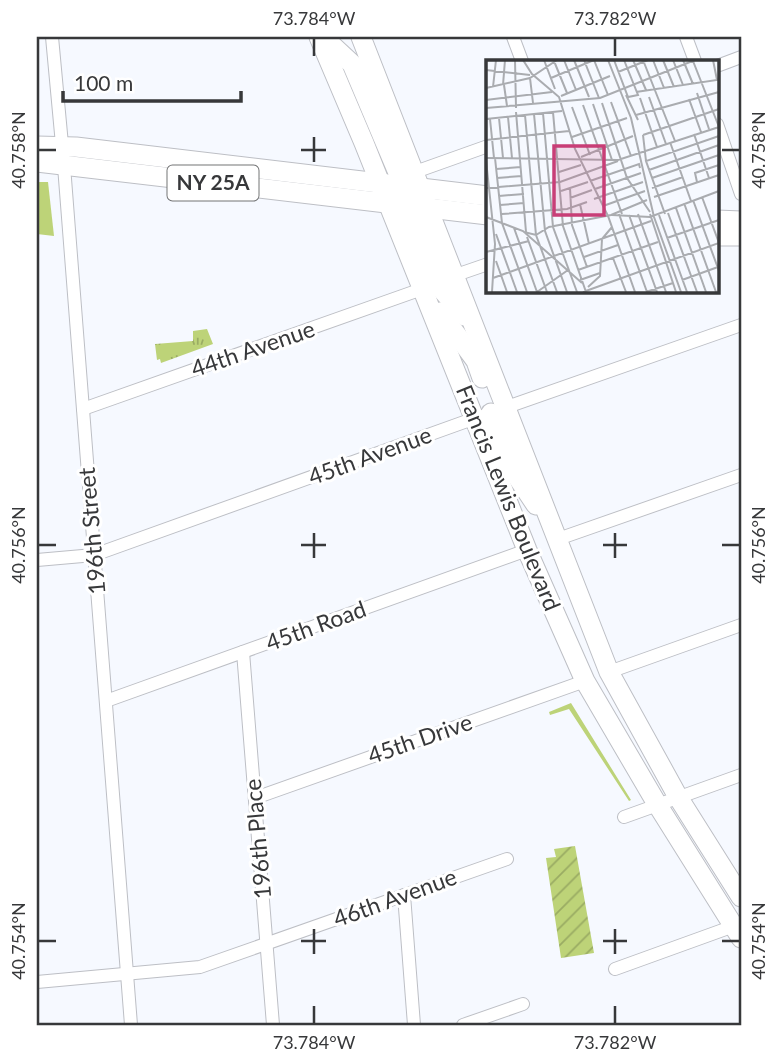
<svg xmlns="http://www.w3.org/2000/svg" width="778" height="1062" font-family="Lato,sans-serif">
<defs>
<pattern id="park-tufts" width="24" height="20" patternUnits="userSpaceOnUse" patternTransform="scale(1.75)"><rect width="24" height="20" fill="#bdd378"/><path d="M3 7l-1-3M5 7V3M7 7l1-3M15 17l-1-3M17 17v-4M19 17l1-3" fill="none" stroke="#9aac63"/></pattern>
<pattern id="garden-furrows" width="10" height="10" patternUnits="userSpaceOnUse" patternTransform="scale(1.75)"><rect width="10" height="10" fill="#bdd378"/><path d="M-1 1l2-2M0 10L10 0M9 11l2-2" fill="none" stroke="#9aac63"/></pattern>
</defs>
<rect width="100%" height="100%" fill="#f6f9ff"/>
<g fill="#bdd378">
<path d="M37,182H48L54,236L37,234Z"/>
<path d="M571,703L631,800L629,801L569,709L550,715L549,712Z"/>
</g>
<path fill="url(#park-tufts)" d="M207,329L213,344L161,363L160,359L157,360L155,344L193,341V331Z"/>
<path fill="url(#garden-furrows)" d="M575,846L594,953L561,958L546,858L556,857L554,849Z"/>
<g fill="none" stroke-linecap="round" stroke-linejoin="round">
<g stroke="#bdbfc5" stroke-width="14">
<g id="street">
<path d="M52,37L64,166L131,1025"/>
<path d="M513,37L522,61"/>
<path d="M686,37L695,61"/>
<path d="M717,66L741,57"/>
<path d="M717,124L741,194"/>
<path d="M415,172L488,146"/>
<path d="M456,275L488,264"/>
<path d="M83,409L422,289"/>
<path d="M501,409L741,325"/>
<path d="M558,539L741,475"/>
<path d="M37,560L94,555L481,416"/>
<path d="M243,652L273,1025"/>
<path d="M609,672L741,625"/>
<path d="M106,701L527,550"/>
<path d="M255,798L585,681"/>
<path d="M624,817L741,775"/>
<path d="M404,895L414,1025"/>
<path d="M615,969L734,926"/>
<path d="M37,982L200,967L507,859"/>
<path d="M463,1025L523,1004"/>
</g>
</g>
<g stroke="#bdbfc5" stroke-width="21">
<g id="primary">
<path d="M319,37L364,143L527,550L585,681L657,804L741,938"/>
<path d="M323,37L352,64L407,194"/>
<path d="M361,37L609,672L678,797L741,897"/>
<path d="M37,146L76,147L488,196"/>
<path d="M37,162L488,215"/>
<path d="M403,195L442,290L465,316"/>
<path d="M717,220L741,221"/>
<path d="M717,236H741"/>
<path d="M440,312L476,361L482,378"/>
<path d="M491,413L518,478L536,505"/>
</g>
</g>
<use href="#street" stroke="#fff" stroke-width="12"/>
<use href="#primary" stroke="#fff" stroke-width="19"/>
</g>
<path fill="none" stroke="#37383a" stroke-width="2.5" d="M314,38V56M615,38V56M314,137V162M38,150H56M301,150H326M722,150H740M314,533V558M615,533V558M38,545H56M301,545H326M603,545H627M722,545H740M314,929V954M615,929V954M38,941H56M301,941H326M603,941H627M722,941H740M314,1006V1024M615,1006V1024"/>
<g text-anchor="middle" stroke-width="6" stroke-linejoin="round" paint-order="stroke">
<rect fill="#fff" stroke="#737475" stroke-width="2" x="167.5" y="165.5" width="91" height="35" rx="5"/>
<g font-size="21" font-weight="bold" fill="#37383a">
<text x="213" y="190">NY 25A</text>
</g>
<g font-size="23" fill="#37383a" stroke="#fff">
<text transform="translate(253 349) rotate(-19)" y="8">44th Avenue</text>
<text transform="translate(370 456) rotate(-20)" y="8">45th Avenue</text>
<text transform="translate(508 498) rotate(68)" y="8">Francis Lewis Boulevard</text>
<text transform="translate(92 531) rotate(-95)" y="8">196th Street</text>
<text transform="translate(316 626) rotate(-20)" y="8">45th Road</text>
<text transform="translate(420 739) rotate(-19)" y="8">45th Drive</text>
<text transform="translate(258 839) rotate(-95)" y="8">196th Place</text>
<text transform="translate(395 898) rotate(-20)" y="8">46th Avenue</text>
</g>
</g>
<g transform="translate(486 60)">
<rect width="233" height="233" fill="#f6f9ff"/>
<path fill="none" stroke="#aaacb0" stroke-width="2" d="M29,0L30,48M37,0L46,14L73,37L89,89L122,156L149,232M58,0L69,29M78,0L90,30M88,0L103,37M98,0L113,38M108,0L122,35M122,0L145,58L168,157L195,232M128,0L142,37L152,35L138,0M147,0L160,30M157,0L189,81M167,0L178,28M177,0L188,27M187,0L197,25M197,0L207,24M68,1L81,33M207,1L233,67M0,10L44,15M132,12L162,0M44,18L47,43M65,18L108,0M17,25L19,0M18,25L21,46M7,27L10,0M0,28L44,18L71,0M150,32L231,20L227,0M211,33L223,69M140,35L152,60M75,36L124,16M163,37L180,84M154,38L171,87M203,39L215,72M0,40L66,32M125,42L145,96M116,43L141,118L164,152M107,44L126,100M97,45L136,154M86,47L104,95M0,48L114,38L209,0M30,52L40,172M67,52L77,166L100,232M57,53L67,167L91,232M48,54L59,171L81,232M39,55L50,175L71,232M150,55L233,32M22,57L26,98M13,58L17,98M0,59L76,51M4,59L8,98M208,74L223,118M157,75L233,49M157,75L160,101M86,77L141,58M0,80L83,71M184,82L205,141M95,97L147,76M0,98L132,100L233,67M9,98L16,163L41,232M0,100L9,184L6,232M10,109L35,107M163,110L233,85M73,112L95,105M11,118L36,116M166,118L233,95M104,121L153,104L154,108M211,122L209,113L233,105M1,128L74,122L132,101M84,128L86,165L101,207M166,128L197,117M109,129L155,113M75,131L102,122M13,136L38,134M168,137L233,115M84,138L106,130M108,139L157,122M207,140L233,211M198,143L230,232M94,144L103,184M14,145L38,143M117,146L159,131M190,148L220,232M182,153L211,232M16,154L81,149L101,142M133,154L161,232M152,154L180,232M164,154L190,232M179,154L160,101L233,76M126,155L164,157L233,131M143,155L171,232M173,155L201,232M0,157L37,171L96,223M28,168L51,232M38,172L50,175L63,167L125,155L161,140M10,174L31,232M41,177L61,232M181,178L233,160M0,192L43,181M98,197L132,185M127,198L140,232M10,201L21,232M92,210L172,182M7,218L165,161M94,220L114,213M196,220L232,207M102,227L114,216L116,179L126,167M51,232L82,210M97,232L233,183L216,137M160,232L187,223"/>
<path fill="#c83e77" fill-opacity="0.15" stroke="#c83e77" stroke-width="3.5" d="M68,86H118V155H68Z"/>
<rect width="233" height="233" fill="none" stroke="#37383a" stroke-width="3.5"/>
</g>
<rect width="778" height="1062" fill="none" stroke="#ffffff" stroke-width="77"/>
<path d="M63 91v10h178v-10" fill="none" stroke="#37383a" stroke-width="3.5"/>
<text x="74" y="91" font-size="21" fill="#37383a" stroke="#ffffff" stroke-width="5" paint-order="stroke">100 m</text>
<rect x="38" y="38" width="702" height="986" fill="none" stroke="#37383a" stroke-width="2.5"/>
<g font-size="18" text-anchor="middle" fill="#37383a">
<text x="314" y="25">73.784°W</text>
<text x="615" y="25">73.782°W</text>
<text transform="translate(19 150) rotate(-90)" y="6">40.758°N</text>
<text transform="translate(759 150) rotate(-90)" y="6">40.758°N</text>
<text transform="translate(19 545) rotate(-90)" y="6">40.756°N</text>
<text transform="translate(759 545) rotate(-90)" y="6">40.756°N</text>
<text transform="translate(19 941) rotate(-90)" y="6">40.754°N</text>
<text transform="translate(759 941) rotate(-90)" y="6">40.754°N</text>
<text x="314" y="1049">73.784°W</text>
<text x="615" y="1049">73.782°W</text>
</g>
</svg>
